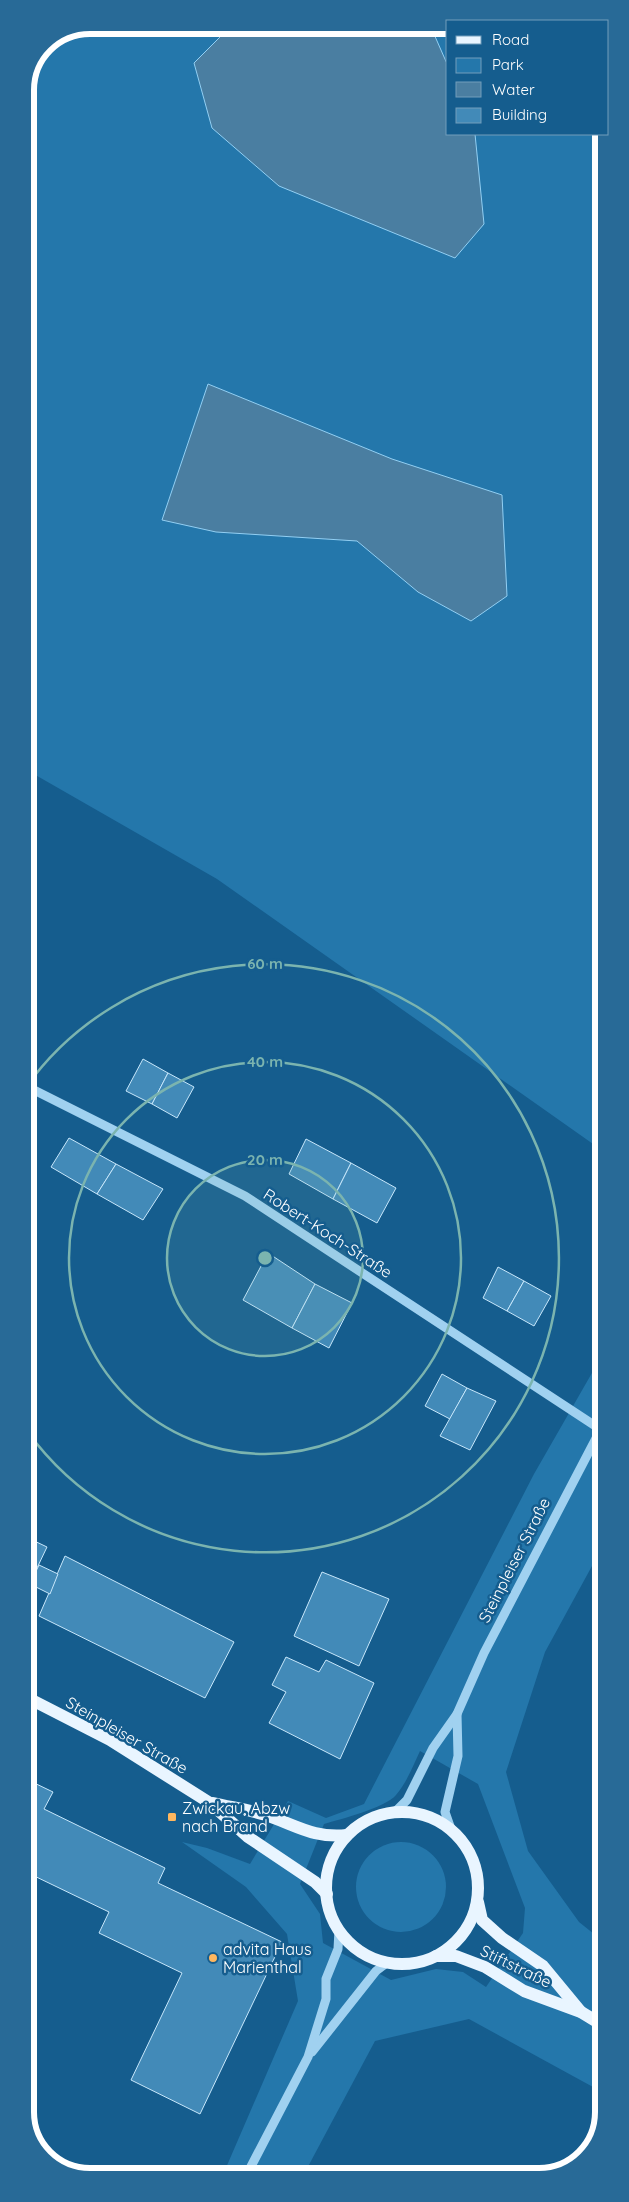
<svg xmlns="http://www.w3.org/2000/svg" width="629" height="2202" font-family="Quicksand,sans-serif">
<rect width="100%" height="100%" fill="#155d8e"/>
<g fill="#2477ab" fill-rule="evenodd">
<path d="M90,25H448V134H603V1151L217,879L25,769V90L44,44Z"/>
<path d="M604,1352V1544L545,1652L506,1772L528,1851L579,1922L604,1942V2093L469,2019L375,2041L303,2176L222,2177L298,2001L287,1934L246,1887L182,1842L207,1848L250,1864L288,1801L326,1818L364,1804L534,1474ZM420,1751L478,1784L525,1908L523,1933L486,1987L463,1972L436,1969L391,1980L323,1943L320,1914L300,1884L324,1824C341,1819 385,1808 396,1795C407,1782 413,1766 420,1751Z"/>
<circle cx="401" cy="1887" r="45"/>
</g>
<g fill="#4a7ea1" stroke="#92cff3">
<path d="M232,25H430L448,66V134H475L484,224L455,258L279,186L212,128L194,63Z"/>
<path d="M208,384L392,459L502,495L507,596L471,621L418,592L357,541L216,532L162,520Z"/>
</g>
<g fill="#428ab8" stroke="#c7e7fb">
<path d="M26,992L34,996L26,1011Z"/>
<path d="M143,1059L168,1073L152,1104L126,1091Z"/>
<path d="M168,1073L194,1087L177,1118L152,1104Z"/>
<path d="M69,1138L116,1164L97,1194L51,1167Z"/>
<path d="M306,1139L351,1163L333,1199L289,1174Z"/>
<path d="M351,1163L396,1188L377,1223L333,1199Z"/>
<path d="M116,1164L163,1189L143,1220L97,1194Z"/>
<path d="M268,1253L315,1284L292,1328L243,1300Z"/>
<path d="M498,1267L524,1281L507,1311L483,1298Z"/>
<path d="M524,1281L551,1296L534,1326L507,1311Z"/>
<path d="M315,1284L352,1303L329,1348L292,1328Z"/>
<path d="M442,1374L467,1388L450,1419L425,1406Z"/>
<path d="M467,1388L496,1401L470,1450L440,1436Z"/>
<path d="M26,1537L47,1547L26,1591Z"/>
<path d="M65,1556L234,1642L205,1698L39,1616Z"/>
<path d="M39,1565L58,1574L50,1594L30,1584Z"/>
<path d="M322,1572L389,1599L359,1666L294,1636Z"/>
<path d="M286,1657L319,1672L326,1660L374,1683L340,1759L269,1723L286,1692L272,1685Z"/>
<path d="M26,1779L53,1792L44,1809L165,1868L158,1883L282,1942L200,2114L131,2080L182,1973L99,1933L109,1912L26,1872Z"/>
</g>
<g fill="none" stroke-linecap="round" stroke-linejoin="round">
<g stroke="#a0d1f0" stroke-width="9">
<path d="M26,1086L245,1196L600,1429"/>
<path d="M395,1812L407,1800L433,1748L457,1714L484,1653L604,1423"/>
<path d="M451,1829L445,1812L458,1756L457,1714"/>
<path d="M312,2052L376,1971L388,1962"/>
<path d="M246,2176L308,2057L326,1999V1979L338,1949L339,1930"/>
</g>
<g stroke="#e9f5ff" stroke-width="12">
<path d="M26,1697L110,1740L210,1803L248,1837L315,1882L327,1894"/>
<path d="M213,1803C229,1807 246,1809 262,1814C293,1823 312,1839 347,1835"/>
<circle cx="402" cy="1888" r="76"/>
<path d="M478,1902L482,1920L502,1938L543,1966L581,2012"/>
<path d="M436,1956H456L485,1967L524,1991L581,2012L604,2026"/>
</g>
</g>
<circle cx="265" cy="1258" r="98" fill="#7bb4af" fill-opacity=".12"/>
<g fill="none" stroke="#7bb4af" stroke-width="2.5">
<circle cx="265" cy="1258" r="98"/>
<circle cx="265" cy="1258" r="196"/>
<path d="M26 1087A294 294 0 1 1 27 1431"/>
</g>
<g fill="#ffb75f" stroke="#155d8e" stroke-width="2">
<rect x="167" y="1812" width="10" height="10" rx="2.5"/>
<circle cx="213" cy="1958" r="5"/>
</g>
<g text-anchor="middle" stroke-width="5" stroke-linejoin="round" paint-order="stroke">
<g font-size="16" fill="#fff" stroke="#155d8e">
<text transform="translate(328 1233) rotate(33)" y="6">Robert-Koch-Straße</text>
<text transform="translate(514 1560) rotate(-63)" y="6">Steinpleiser Straße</text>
<text transform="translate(127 1735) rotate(30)" y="6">Steinpleiser Straße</text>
<text transform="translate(516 1966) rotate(26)" y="6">Stiftstraße</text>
</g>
<g font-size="16" fill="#fff" stroke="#155d8e" text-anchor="start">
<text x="182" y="1814">Zwickau, Abzw<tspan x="182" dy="18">nach Brand</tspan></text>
<text x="223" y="1955">advita Haus<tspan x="223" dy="18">Marienthal</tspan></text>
</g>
</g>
<path d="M0 0H629V2202H0ZM90 34H539A56 56 0 0 1 595 90V2112A56 56 0 0 1 539 2168H90A56 56 0 0 1 34 2112V90A56 56 0 0 1 90 34Z" fill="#286a97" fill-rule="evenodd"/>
<path fill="none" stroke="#fff" stroke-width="6" d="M90 34H539A56 56 0 0 1 595 90V2112A56 56 0 0 1 539 2168H90A56 56 0 0 1 34 2112V90A56 56 0 0 1 90 34Z"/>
<circle cx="265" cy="1258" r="8" fill="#7bb4af" stroke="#155d8e" stroke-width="2.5"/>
<g font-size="15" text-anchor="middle" font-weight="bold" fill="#7bb4af" stroke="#155d8e" stroke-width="5" stroke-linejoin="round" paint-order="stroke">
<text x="265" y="969">60 m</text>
<text x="265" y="1067">40 m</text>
<text x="265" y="1165">20 m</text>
</g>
<rect x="446" y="20" width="162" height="115" fill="#155d8e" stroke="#739ebb"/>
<rect x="456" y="36" width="25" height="8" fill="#e9f5ff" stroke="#739ebb"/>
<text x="492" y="45" font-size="15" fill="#ffffff">Road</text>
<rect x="456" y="58" width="25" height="15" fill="#2477ab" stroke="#739ebb"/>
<text x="492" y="70" font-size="15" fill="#ffffff">Park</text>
<rect x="456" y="82" width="25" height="15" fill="#4a7ea1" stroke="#739ebb"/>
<text x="492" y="95" font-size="15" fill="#ffffff">Water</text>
<rect x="456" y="108" width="25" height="15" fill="#428ab8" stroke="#739ebb"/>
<text x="492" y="120" font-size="15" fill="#ffffff">Building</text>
</svg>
